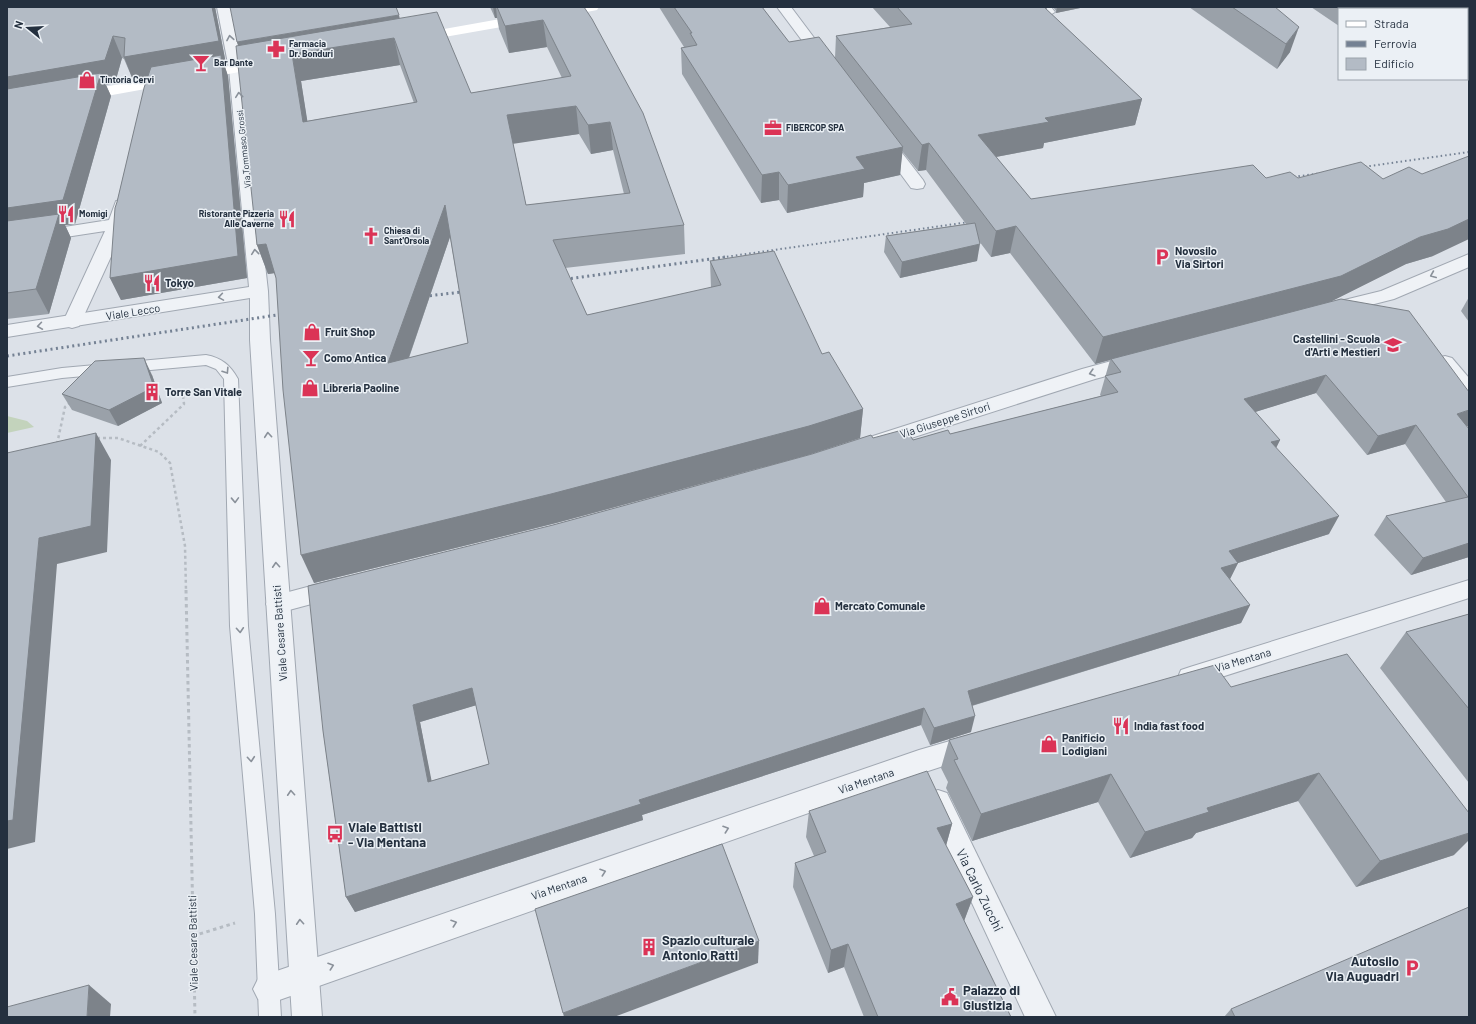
<svg xmlns="http://www.w3.org/2000/svg" width="1476" height="1024" font-family="Barlow,sans-serif">
<rect width="100%" height="100%" fill="#dce1e8"/>
<path fill="#c3d3bc" d="M7,416L27,421L34,427L7,433Z"/>
<g fill="none" stroke-linecap="round" stroke-linejoin="round">
<g stroke="#a1a8b2" stroke-width="2">
<g id="service">
<path d="M1040,7H1051L1055,12L1050,15L1046,14Z"/>
<path d="M206,355C222,358 230,365 238,379L248,626L275,914L281,1017H259L255,914L230,626L224,379L216,369L206,365L62,378L7,387V377L62,368Z"/>
</g>
</g>
<g stroke="#a1a8b2" stroke-width="2">
<path id="pedestrian" d="M938,790L947,793L1056,1017H1025L925,802L929,793Z"/>
</g>
<g stroke="#a1a8b2" stroke-width="2">
<g id="minor">
<path d="M777,7H791L833,63L831,66L826,67L821,66Z"/>
<path d="M1445,7H1461L1462,9H1446Z"/>
<path d="M883,134L889,136L923,180L925,184L923,188L917,189L911,188L875,139L877,136Z"/>
<path d="M122,200L128,201L131,205L126,224L81,322L79,326L72,328L65,326L63,322L105,231L7,246V236L109,220L116,201Z"/>
<path d="M1469,254V267L1394,299L1331,315L1324,313L1322,309L1324,305L1381,291Z"/>
<path d="M1137,354L1144,356L1147,361L1144,366L1095,379L880,448L873,446L870,441L873,436L1082,369Z"/>
<path d="M1445,356L1452,358L1469,378V398L1462,396L1435,363L1438,358Z"/>
<path d="M337,579L345,581L349,588L345,595L278,613L270,611L266,604L270,597Z"/>
<path d="M1469,580V598L1190,687L1181,684L1178,677L1181,670L1190,667Z"/>
<path d="M974,734L983,737L987,745L983,753L919,774L268,1004L258,999L253,989L258,979L268,974L919,750Z"/>
</g>
</g>
<g stroke="#a1a8b2" stroke-width="2">
<path id="tertiary" d="M217,7H231L243,69L268,291L270,340L322,1017H292L250,340V298L7,337V325L249,287L229,69Z"/>
</g>
<g stroke="#b6bcc3" stroke-width="2.5" stroke-dasharray="3 3" stroke-linecap="butt">
<path d="M97,438H118L159,452L170,463L185,546L186,591"/>
<path d="M57,444L65,407L71,402"/>
<path d="M140,446L184,404L182,387"/>
</g>
<g stroke="#b6bcc3" stroke-width="3" stroke-dasharray="3.5 3.5" stroke-linecap="butt">
<path d="M186,590L195,1017"/>
<path d="M193,936L235,923"/>
</g>
<use href="#service" fill="#eff2f6" fill-rule="evenodd"/>
<use href="#pedestrian" fill="#eff2f6" fill-rule="evenodd"/>
<use href="#minor" fill="#eff2f6" fill-rule="evenodd"/>
<use href="#tertiary" fill="#eff2f6" fill-rule="evenodd"/>
<g fill="#fff" fill-rule="evenodd">
<path d="M568,7H599L597,10L592,11L416,42L411,41L409,38L411,35L416,34Z"/>
<path d="M268,59L273,60L275,63L273,66L79,101L74,99L71,96L74,93L79,91Z"/>
</g>
<g stroke="#748193" stroke-width="2" stroke-dasharray="1.5 3" stroke-linecap="butt">
<path d="M1356,168L1469,152"/>
<path d="M1285,178L1330,172"/>
<path d="M718,258L976,221"/>
</g>
<g stroke="#748193" stroke-width="3" stroke-dasharray="2 3.5" stroke-linecap="butt">
<path d="M560,280L725,257"/>
<path d="M419,297L470,291"/>
<path d="M7,356L290,313"/>
</g>
</g>
<g fill="#9aa1a9" fill-rule="evenodd">
<path d="M7,7H215L226,64H224L228,76L247,278L121,300L110,278L117,202L147,77L133,80L124,59L122,58L115,83L106,85L111,96L75,224L65,225L71,238L49,314L7,319Z"/>
<path d="M490,7H584L684,225L685,254L565,268L587,315L711,288L710,261L822,354L863,409L860,438L808,455L556,523L314,583L276,278L274,273L268,274L257,245L238,45L237,42L399,15V18L471,93L562,78L547,47L509,53L499,29L497,18H495ZM400,65L414,103L307,121L301,81ZM579,134L591,154L613,150L624,194L526,205L513,143ZM450,237L468,343L409,358Z"/>
<path d="M659,7H762L789,42L835,58L836,36L890,27L872,7H1047V10L1142,99L1135,125L1044,143L1043,148L996,157L1031,199L1266,178H1298L1433,256L1406,264L1332,301L1468,426H1466L1469,557L1411,575L1374,535L1386,516L1446,502L1405,444L1367,455L1316,393L1255,412L1280,440L1276,448L1329,534L1238,563L1230,579L1250,605L1241,623L972,706L971,732L930,745L921,725L642,815L643,820L355,912L346,897L323,731L553,525L873,438L913,440L950,434L1101,396L1100,395L1110,360L1095,364L1010,253L991,257L979,241L977,261L900,278L884,252L886,236L966,224L926,170L918,171L902,151L900,175L864,183L863,197L787,213L779,200L761,203L682,74L681,48L684,47ZM476,705L489,764L431,781L420,722Z"/>
<path d="M1053,7H1085L1056,13V11Z"/>
<path d="M1189,7H1275L1290,52L1277,69Z"/>
<path d="M1311,7H1398L1339,9V26Z"/>
<path d="M1469,297V322L1461,311Z"/>
<path d="M152,375L162,403L118,426L72,410L62,394Z"/>
<path d="M1469,614V783L1380,668L1406,632Z"/>
<path d="M1231,687L1454,855L1356,887L1298,801L1196,833L1192,838L1130,858L1098,802L972,841L946,788L948,782L941,768L949,740Z"/>
<path d="M809,811L952,824L946,846L973,897L964,921L1011,1017H864L844,967L828,973L793,887L795,863L814,856L806,837Z"/>
<path d="M1231,1009L1469,1017H1224Z"/>
</g>
<g fill="#7d838a">
<path d="M212,7H215L226,64H224L228,76L247,278L121,300L110,278L222,65L133,80L124,57Z"/>
<path d="M493,7H496L497,18H495Z"/>
<path d="M1057,7H1085L1056,13Z"/>
<path d="M399,15L403,34L243,61L237,42Z"/>
<path d="M543,20L547,47L509,53L505,26Z"/>
<path d="M1299,27L1290,52L1277,69L1286,44Z"/>
<path d="M113,36L122,58L115,83L106,85L111,96L75,224L65,225L71,238L49,314L7,234V77Z"/>
<path d="M394,38L400,65L301,81L312,150L303,122L292,54Z"/>
<path d="M1142,99L1135,125L1044,143L1043,148L974,161L978,135L1045,118Z"/>
<path d="M576,106L579,134L512,144L507,115Z"/>
<path d="M610,122L613,150L591,154L588,125Z"/>
<path d="M929,143L926,170L918,171L922,145Z"/>
<path d="M903,147L900,175L864,183L863,197L787,213L788,185L856,157Z"/>
<path d="M779,172V200L761,203L762,175Z"/>
<path d="M445,205L451,234L397,392L388,363Z"/>
<path d="M1469,219V239L1433,256L1406,264L1328,303L1111,359L1110,360L1095,364L1103,337L1420,237Z"/>
<path d="M1016,226L1010,253L991,257L996,231Z"/>
<path d="M266,244L276,273L268,274L257,245Z"/>
<path d="M980,244L977,261L900,278L902,262Z"/>
<path d="M144,358L152,375L162,403L118,426L109,410Z"/>
<path d="M1326,375L1316,393L1236,418L1244,399Z"/>
<path d="M863,409L860,438L808,455L556,523L314,583L301,555Z"/>
<path d="M1469,410V424L1468,426L1445,432L1457,414Z"/>
<path d="M1416,425L1405,444L1367,455L1378,436Z"/>
<path d="M96,433L111,460L107,552L57,564L35,842L7,849V821L39,538Z"/>
<path d="M1280,440L1271,458V442Z"/>
<path d="M1339,516L1329,534L1238,563L1229,581L1213,586L1229,551Z"/>
<path d="M1469,543V557L1411,575L1423,558Z"/>
<path d="M1250,605L1241,623L964,708L968,691Z"/>
<path d="M472,688L477,705L420,722L435,798L428,782L413,705Z"/>
<path d="M924,708L921,725L642,815L643,820L355,912L346,897L639,800Z"/>
<path d="M975,716L971,732L930,745L934,728Z"/>
<path d="M1319,773L1298,801L1196,833L1192,838L1130,858L1145,832L1207,808Z"/>
<path d="M1111,774L1098,802L972,841L981,814Z"/>
<path d="M952,824L945,849L937,828Z"/>
<path d="M1469,833V840L1454,855L1356,887L1380,861Z"/>
<path d="M973,897L964,921L956,904Z"/>
<path d="M759,941L758,963L614,1017H564L563,1013Z"/>
<path d="M848,944L844,967L828,973L831,950Z"/>
<path d="M89,985L111,1004L110,1017H87Z"/>
</g>
<g fill="#b3bbc5" stroke="#7d838a" fill-rule="evenodd">
<path d="M7,7H212L219,41L124,57L125,38L113,36L105,60L7,77Z"/>
<path d="M230,7H396L399,15L237,42Z"/>
<path d="M497,7H584L592,19L643,113L684,225L553,240L587,315L721,285L710,261L774,251L822,354L829,352L863,409L809,426L551,494L301,555L283,390L276,278L266,244L257,245L236,46L437,12L471,93L571,76L543,20L505,26ZM394,38L417,102L303,122L292,54ZM576,106L588,125L610,122L630,193L526,205L507,115ZM445,205L468,343L388,363Z"/>
<path d="M674,7H762L789,42L819,37L903,147L856,157L865,169L788,185L779,172L762,175L681,48L697,45L690,33H692Z"/>
<path d="M897,7H1044L1142,99L1045,118L1049,122L978,135L1031,199L1253,165L1266,178L1290,172L1298,178L1361,162L1383,179L1409,167L1422,174L1469,156V219L1448,229L1420,237L1341,276L1103,337L1016,226L996,231L929,143L922,145L836,36L912,24Z"/>
<path d="M1232,7H1275L1299,27L1286,44Z"/>
<path d="M1336,7H1398L1401,9H1339Z"/>
<path d="M221,55L238,256L110,278L115,208L117,202L144,88L151,67Z"/>
<path d="M101,73L63,200L7,208V89Z"/>
<path d="M59,214L36,289L7,293V221Z"/>
<path d="M975,223L980,244L902,262L886,236Z"/>
<path d="M1341,299L1409,311L1469,392V410L1457,414L1469,429V543L1423,558L1386,516L1468,497L1416,425L1378,436L1326,375L1244,399L1280,440L1271,442L1339,516L1229,551L1238,563L1221,568L1250,605L968,691L975,716L934,728L924,708L639,800L641,804L346,897L323,731L308,586L553,525L812,454L871,435L873,438L906,429L913,440L948,430L950,434L1118,392L1105,376L1121,372L1111,359ZM472,688L489,764L428,782L413,705Z"/>
<path d="M144,358L154,387L109,410L62,394L95,361Z"/>
<path d="M96,433L91,526L39,538L13,820L7,821V453Z"/>
<path d="M1469,614V709L1406,632Z"/>
<path d="M1347,654L1469,813V833L1380,861L1319,773L1207,808L1209,812L1145,832L1111,774L981,814L954,760L958,759L949,740L1215,665L1231,687Z"/>
<path d="M927,771L952,824L937,828L973,897L956,904L1011,1017H878L848,944L831,950L795,863L826,852L809,811Z"/>
<path d="M722,844L759,941L563,1013L535,909Z"/>
<path d="M1469,907V1017H1235L1231,1009Z"/>
<path d="M89,985L87,1017H7V1007Z"/>
</g>
<defs><path id="oneway-chevron" d="M-2-3.5L2.5 0L-2 3.5" fill="none" stroke-width="1.6" stroke-linecap="round" stroke-linejoin="round"/></defs>
<g stroke="#8a919a">
<use href="#oneway-chevron" transform="translate(230 38) rotate(-100)"/>
<use href="#oneway-chevron" transform="translate(239 95) rotate(-96)"/>
<use href="#oneway-chevron" transform="translate(255 252) rotate(-96)"/>
<use href="#oneway-chevron" transform="translate(1433 275) rotate(157)"/>
<use href="#oneway-chevron" transform="translate(221 297) rotate(171)"/>
<use href="#oneway-chevron" transform="translate(40 326) rotate(172)"/>
<use href="#oneway-chevron" transform="translate(226 371) rotate(57)"/>
<use href="#oneway-chevron" transform="translate(1092 373) rotate(164)"/>
<use href="#oneway-chevron" transform="translate(268 435) rotate(-95)"/>
<use href="#oneway-chevron" transform="translate(235 500) rotate(88)"/>
<use href="#oneway-chevron" transform="translate(276 565) rotate(-94)"/>
<use href="#oneway-chevron" transform="translate(240 630) rotate(86)"/>
<use href="#oneway-chevron" transform="translate(251 759) rotate(85)"/>
<use href="#oneway-chevron" transform="translate(291 793) rotate(-94)"/>
<use href="#oneway-chevron" transform="translate(726 829) rotate(-19)"/>
<use href="#oneway-chevron" transform="translate(603 872) rotate(-19)"/>
<use href="#oneway-chevron" transform="translate(300 922) rotate(-94)"/>
<use href="#oneway-chevron" transform="translate(454 923) rotate(-19)"/>
<use href="#oneway-chevron" transform="translate(331 966) rotate(-19)"/>
</g>
<defs>
<g id="pharmacy-bare" transform="scale(1.38)"><path d="M-2-6h4v4h4v4h-4v4h-4v-4h-4v-4h4Z" fill="#db3356" stroke="#ebf0f5" stroke-width="2.5" paint-order="stroke"/></g>
<g id="bar-bare" transform="scale(1.38)"><path d="M-6-5H6L.8 .8V4.5H3.5V6h-7V4.5H-.8V.8Z" fill="#db3356" stroke="#ebf0f5" stroke-width="2.5" paint-order="stroke"/></g>
<g id="shop-bare" transform="scale(1.38)"><path d="M-5-2.5h2.3a2.7 3.5 0 0 1 5.4 0H5L5.5 6h-11ZM-1.5-2.5h3a1.5 2.3 0 0 0-3 0Z" fill="#db3356" stroke="#ebf0f5" stroke-width="2.5" paint-order="stroke"/></g>
<g id="office-bare" transform="scale(1.38)"><path d="M-6-3h4V-5.5h4V-3h4V5H-6ZM-1-4.5V-3h2v-1.5ZM-6 0V1H6V0Z" fill="#db3356" stroke="#ebf0f5" stroke-width="2.5" paint-order="stroke"/></g>
<g id="restaurant-bare" transform="scale(1.38)"><path d="M-5-6h1v4h1v-4h1v4h1v-4h1v5L-1.5 .5V6h-2V.5L-5-1ZM5-6V6H3V1.5H1.5Q1.5-4 5-6Z" fill="#db3356" stroke="#ebf0f5" stroke-width="2.5" paint-order="stroke"/></g>
<g id="church-bare" transform="scale(1.38)"><path d="M-1.2-6h2.4v3.5h3.3v2.4h-3.3V6h-2.4V-.1h-3.3v-2.4h3.3Z" fill="#db3356" stroke="#ebf0f5" stroke-width="2.5" paint-order="stroke"/></g>
<g id="parking-bare" transform="scale(1.38)"><path d="M-3.5-5.5H1a3.5 3.5 0 0 1 0 7H-1V5.5H-3.5ZM-1-3.4V-.6H.8a1.4 1.4 0 0 0 0-2.8Z" fill="#db3356" stroke="#ebf0f5" stroke-width="2.5" paint-order="stroke"/></g>
<g id="school-bare" transform="scale(1.38)"><path d="M0-5L7-2L0 1L-7-2ZM-4 1L0 2.5L4 1V4Q0 6-4 4Z" fill="#db3356" stroke="#ebf0f5" stroke-width="2.5" paint-order="stroke"/></g>
<g id="building-bare" transform="scale(1.38)"><path d="M-4-6H4V6H1V3H-1V6H-4ZM-2.5-4.3h1.7v1.8h-1.7ZM.8-4.3h1.7v1.8H.8ZM-2.5-1h1.7V.8h-1.7ZM.8-1h1.7V.8H.8Z" fill="#db3356" stroke="#ebf0f5" stroke-width="2.5" paint-order="stroke"/></g>
<g id="bus-bare" transform="scale(1.38)"><path d="M-5-6H5V4H4V6H2V4H-2V6H-4V4H-5ZM-3.5-4V0h7V-4ZM-3.5 1.2v1.5H-2V1.2ZM2 1.2v1.5H3.5V1.2Z" fill="#db3356" stroke="#ebf0f5" stroke-width="2.5" paint-order="stroke"/></g>
<g id="civic-bare" transform="scale(1.38)"><path d="M-.6-6.5H3V-4.5H.6V-3L4-1V1h2V6H-6V1h2V-1L-.6-3ZM-1.2 2.5V6h2.4V2.5Z" fill="#db3356" stroke="#ebf0f5" stroke-width="2.5" paint-order="stroke"/></g>
</defs>
<g fill-rule="evenodd">
<use href="#pharmacy-bare" x="276" y="49"/>
<use href="#bar-bare" x="201" y="63"/>
<use href="#shop-bare" x="87" y="80"/>
<use href="#office-bare" x="773" y="128"/>
<use href="#restaurant-bare" x="66" y="214"/>
<use href="#restaurant-bare" x="287" y="219"/>
<use href="#church-bare" x="371" y="236"/>
<use href="#parking-bare" x="1162" y="257"/>
<use href="#restaurant-bare" x="152" y="283"/>
<use href="#shop-bare" x="312" y="332"/>
<use href="#school-bare" x="1393" y="345"/>
<use href="#bar-bare" x="311" y="358"/>
<use href="#shop-bare" x="310" y="388"/>
<use href="#building-bare" x="152" y="392"/>
<use href="#shop-bare" x="822" y="606"/>
<use href="#restaurant-bare" x="1121" y="726"/>
<use href="#shop-bare" x="1049" y="744"/>
<use href="#bus-bare" x="335" y="834"/>
<use href="#building-bare" x="649" y="947"/>
<use href="#parking-bare" x="1412" y="968"/>
<use href="#civic-bare" x="950" y="997"/>
</g>
<g text-anchor="middle" stroke-width="3" stroke-linejoin="round" paint-order="stroke">
<g font-size="9" font-weight="bold" fill="#24303f" stroke="#ebf0f5" text-anchor="start">
<text x="289" y="47">Farmacia<tspan x="289" dy="10">Dr. Bonduri</tspan></text>
<text x="214" y="66">Bar Dante</text>
<text x="100" y="83">Tintoria Cervi</text>
<text x="786" y="131">FIBERCOP SPA</text>
<text x="79" y="217">Momigi</text>
<text x="274" y="217" text-anchor="end">Ristorante Pizzeria<tspan x="274" dy="10">Alle Caverne</tspan></text>
<text x="384" y="234">Chiesa di<tspan x="384" dy="10">Sant'Orsola</tspan></text>
</g>
<g font-size="9" fill="#24303f" stroke="#ebf0f5">
<text transform="translate(244 149) rotate(-96)" y="3">Via Tommaso Grossi</text>
</g>
<g font-size="11" font-weight="bold" fill="#24303f" stroke="#ebf0f5" text-anchor="start">
<text x="1175" y="255">Novosilo<tspan x="1175" dy="13">Via Sirtori</tspan></text>
<text x="165" y="287">Tokyo</text>
<text x="325" y="336">Fruit Shop</text>
<text x="1380" y="343" text-anchor="end">Castellini - Scuola<tspan x="1380" dy="13">d'Arti e Mestieri</tspan></text>
<text x="324" y="362">Como Antica</text>
<text x="323" y="392">Libreria Paoline</text>
<text x="165" y="396">Torre San Vitale</text>
<text x="835" y="610">Mercato Comunale</text>
<text x="1134" y="730">India fast food</text>
<text x="1062" y="742">Panificio<tspan x="1062" dy="13">Lodigiani</tspan></text>
</g>
<g font-size="11" fill="#24303f" stroke="#ebf0f5">
<text transform="translate(133 312) rotate(-9)" y="4">Viale Lecco</text>
<text transform="translate(945 420) rotate(-18)" y="4">Via Giuseppe Sirtori</text>
<text transform="translate(280 633) rotate(-94)" y="4">Viale Cesare Battisti</text>
<text transform="translate(1243 660) rotate(-17)" y="4">Via Mentana</text>
<text transform="translate(866 781) rotate(-19)" y="4">Via Mentana</text>
<text transform="translate(559 887) rotate(-19)" y="4">Via Mentana</text>
<text transform="translate(193 943) rotate(-91)" y="4">Viale Cesare Battisti</text>
</g>
<g font-size="13" font-weight="bold" fill="#24303f" stroke="#ebf0f5" text-anchor="start">
<text x="348" y="832">Viale Battisti<tspan x="348" dy="15">- Via Mentana</tspan></text>
<text x="662" y="945">Spazio culturale<tspan x="662" dy="15">Antonio Ratti</tspan></text>
<text x="1399" y="966" text-anchor="end">Autosilo<tspan x="1399" dy="15">Via Auguadri</tspan></text>
<text x="963" y="995">Palazzo di<tspan x="963" dy="15">Giustizia</tspan></text>
</g>
<g font-size="13" fill="#24303f" stroke="#ebf0f5">
<text transform="translate(980 890) rotate(64)" y="5">Via Carlo Zucchi</text>
</g>
</g>
<rect width="1476" height="1024" fill="none" stroke="#24303f" stroke-width="16"/>
<rect x="1338" y="8" width="130" height="72" fill="#ebf0f5" stroke="#9ba3ac"/>
<rect x="1346" y="21" width="20" height="6" fill="#ffffff" stroke="#9ba3ac"/>
<text x="1374" y="28" font-size="12" fill="#24303f">Strada</text>
<rect x="1346" y="41" width="20" height="6" fill="#748193" stroke="#9ba3ac"/>
<text x="1374" y="48" font-size="12" fill="#24303f">Ferrovia</text>
<rect x="1346" y="58" width="20" height="12" fill="#b3bbc5" stroke="#9ba3ac"/>
<text x="1374" y="68" font-size="12" fill="#24303f">Edificio</text>
<g transform="translate(28 28) rotate(288)" stroke="#ebf0f5" stroke-width="3" paint-order="stroke">
<path d="M0-3L7 15L0 10L-7 15Z" fill="#24303f"/>
<text y="-6" font-size="11" font-weight="bold" text-anchor="middle" fill="#24303f">N</text>
</g>
</svg>
